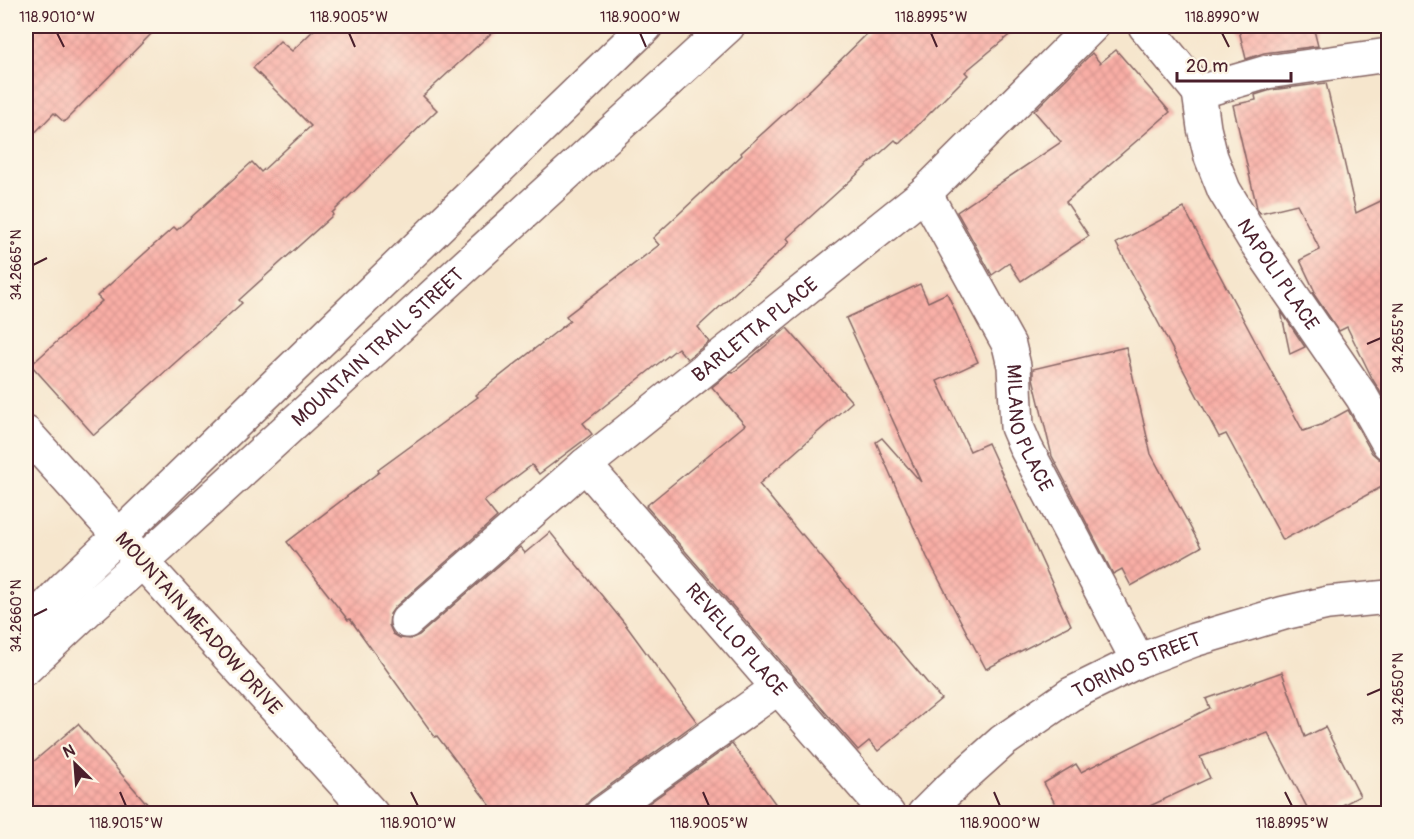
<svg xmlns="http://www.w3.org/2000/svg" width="1414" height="839" font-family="Pangolin,sans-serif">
<defs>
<pattern id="building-cross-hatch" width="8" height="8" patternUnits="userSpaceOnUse" patternTransform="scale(1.5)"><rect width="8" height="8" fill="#f9aea6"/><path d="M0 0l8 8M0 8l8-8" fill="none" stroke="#d7958f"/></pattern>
</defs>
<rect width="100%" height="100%" fill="#fcf5e5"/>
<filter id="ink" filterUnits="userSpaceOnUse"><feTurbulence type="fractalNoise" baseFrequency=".0167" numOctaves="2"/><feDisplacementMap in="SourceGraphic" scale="12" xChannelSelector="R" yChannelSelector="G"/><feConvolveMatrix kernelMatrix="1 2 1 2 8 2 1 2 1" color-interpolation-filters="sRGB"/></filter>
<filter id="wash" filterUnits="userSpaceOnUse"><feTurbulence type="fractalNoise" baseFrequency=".008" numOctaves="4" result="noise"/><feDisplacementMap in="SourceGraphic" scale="24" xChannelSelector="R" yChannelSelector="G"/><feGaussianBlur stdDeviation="1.35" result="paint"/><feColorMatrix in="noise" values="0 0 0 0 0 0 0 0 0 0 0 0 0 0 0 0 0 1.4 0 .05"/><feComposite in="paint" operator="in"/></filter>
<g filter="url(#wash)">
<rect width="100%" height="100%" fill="#f6e6cd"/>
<g id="blocks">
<g fill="url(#building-cross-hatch)">
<path d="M26,26H159L64,122L54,113L26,142Z"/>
<path d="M318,26H499L423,96L437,110L332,213L333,215L239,300L242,303L94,435L31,365L102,301L97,296L174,227L177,230L252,162L261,172L311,126L253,68L280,41L292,51Z"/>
<path d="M875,26H1020L965,72L968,75L899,144L895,140L787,238L790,242L698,327L709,342L687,359L678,348L583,423L592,434L539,474L532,465L484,501L497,517L395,607L390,614L389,625L393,634L400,638L410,639L419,635L520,547L525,553L550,532L625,624L697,722L591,799L585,806L584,813H496L437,736L435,737L350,619L348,620L287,542L379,472L378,470L478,397L476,395L570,321L566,316L659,245L653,238L742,155L741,153L812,88Z"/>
<path d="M1238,26H1313L1318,46L1264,53L1246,59Z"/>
<path d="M1116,50L1170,112L1066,202L1089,236L1021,281L1009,263L992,275L957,212L1061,142L1034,111L1092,53L1100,63Z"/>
<path d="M1326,83L1356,213L1389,197V406L1373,380L1347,327L1339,331L1313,293L1315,292L1300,260L1320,250L1297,204L1260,213L1257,208L1233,105L1256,100L1255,95L1271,90Z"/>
<path d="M1184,208L1303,431L1321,425L1348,410L1372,453L1379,459L1389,462V483L1283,540L1226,434L1219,437L1116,243Z"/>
<path d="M920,284L928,302L947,293L978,362L937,381L970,451L988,443L1071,625L986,669L927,557L876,442L882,438L921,482L846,318Z"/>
<path d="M1281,311L1305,347L1290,354Z"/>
<path d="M787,328L852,402L759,484L801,535L802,534L941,699L878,751L869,741L858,750L646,506L745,425L712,387L732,371L733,373Z"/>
<path d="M1126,347L1151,454L1201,547L1131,586L1122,569L1113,574L1052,456L1033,378V369Z"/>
<path d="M1282,672L1305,737L1325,727L1360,796L1331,811L1332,813H1310L1268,733L1200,757L1210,778L1135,813H1060L1044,783L1076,764L1081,772L1210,708L1206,699Z"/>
<path d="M78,724L155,813H26V768Z"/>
<path d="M732,744L782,813H635Z"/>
</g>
</g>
</g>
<g filter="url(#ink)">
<use href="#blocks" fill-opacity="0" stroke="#866564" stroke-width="1.5"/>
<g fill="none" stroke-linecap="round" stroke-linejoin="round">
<g stroke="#866564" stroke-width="36">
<g id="street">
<path d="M1145,26L1199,92"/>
<path id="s1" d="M1199,92L1204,128L1211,157L1224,190L1253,238L1362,397L1388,443"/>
<path d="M1199,92L1267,72L1388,55"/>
<path id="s2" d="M925,193L1009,345L1014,366L1017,427L1026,448L1138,661"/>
<path d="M26,433L119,536"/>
<path id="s3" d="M585,465L888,814"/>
<path id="s4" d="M407,621L585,465L925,193L1092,26"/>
<path d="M602,814L779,687"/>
<path id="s5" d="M924,814L946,792L1003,741L1071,694L1138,661L1194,640L1284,613L1328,603L1388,597"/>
</g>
</g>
<g stroke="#866564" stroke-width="36">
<g id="secondary">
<path d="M128,546L372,814"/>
<path d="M26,628L64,588L119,536L646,26"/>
<path id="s6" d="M26,668L92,606L142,562L728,26"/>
</g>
</g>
<use href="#street" stroke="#fff" stroke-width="33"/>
<use href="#secondary" stroke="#fff" stroke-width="33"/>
</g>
</g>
<path fill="none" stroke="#4a1f2b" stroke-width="2" d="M57,33L64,47M349,33L355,47M640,33L646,47M931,33L937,47M1222,33L1229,47M33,265L47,258M1367,344L1381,338M33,616L47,609M1367,695L1381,689M120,792L126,806M411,792L418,806M703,792L709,806M994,792L1000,806M1285,792L1292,806"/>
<g text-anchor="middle" stroke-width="6" stroke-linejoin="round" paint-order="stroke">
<g font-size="20" fill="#4a1f2b" stroke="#fcf5e5">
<text dy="7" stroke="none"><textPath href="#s1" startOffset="202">NAPOLI PLACE</textPath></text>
<text dy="7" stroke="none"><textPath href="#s4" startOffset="454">BARLETTA PLACE</textPath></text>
<text dy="7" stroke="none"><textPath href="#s6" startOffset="476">MOUNTAIN TRAIL STREET</textPath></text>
<text dy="7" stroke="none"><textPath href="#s2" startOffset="260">MILANO PLACE</textPath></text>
<text transform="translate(199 623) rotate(48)" y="7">MOUNTAIN MEADOW DRIVE</text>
<text dy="7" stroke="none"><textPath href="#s3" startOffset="231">REVELLO PLACE</textPath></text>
<text dy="7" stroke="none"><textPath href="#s5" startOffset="262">TORINO STREET</textPath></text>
</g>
</g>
<rect width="1414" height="839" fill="none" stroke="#fcf5e5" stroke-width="66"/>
<g transform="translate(75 764) rotate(335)" stroke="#fcf5e5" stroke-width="4.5" paint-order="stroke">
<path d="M0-4.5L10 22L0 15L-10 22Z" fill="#4a1f2b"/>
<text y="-9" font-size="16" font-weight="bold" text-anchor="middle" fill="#4a1f2b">N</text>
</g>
<path d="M1177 72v9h114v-9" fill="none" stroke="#4a1f2b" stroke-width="3"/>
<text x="1186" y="72" font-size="18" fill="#4a1f2b" stroke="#fcf5e5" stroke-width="4.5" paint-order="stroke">20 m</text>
<rect x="33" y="33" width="1348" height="773" fill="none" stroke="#4a1f2b" stroke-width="2"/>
<g font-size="15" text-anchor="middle" fill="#4a1f2b">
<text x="57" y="22">118.9010°W</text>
<text x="349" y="22">118.9005°W</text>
<text x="640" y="22">118.9000°W</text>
<text x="931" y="22">118.8995°W</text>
<text x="1222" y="22">118.8990°W</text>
<text transform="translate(16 265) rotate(-90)" y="5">34.2665°N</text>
<text transform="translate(1398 338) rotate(-90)" y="5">34.2655°N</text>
<text transform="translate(16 616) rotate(-90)" y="5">34.2660°N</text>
<text transform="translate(1398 689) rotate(-90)" y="5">34.2650°N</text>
<text x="126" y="828">118.9015°W</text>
<text x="418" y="828">118.9010°W</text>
<text x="709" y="828">118.9005°W</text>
<text x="1000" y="828">118.9000°W</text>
<text x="1292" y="828">118.8995°W</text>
</g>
</svg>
